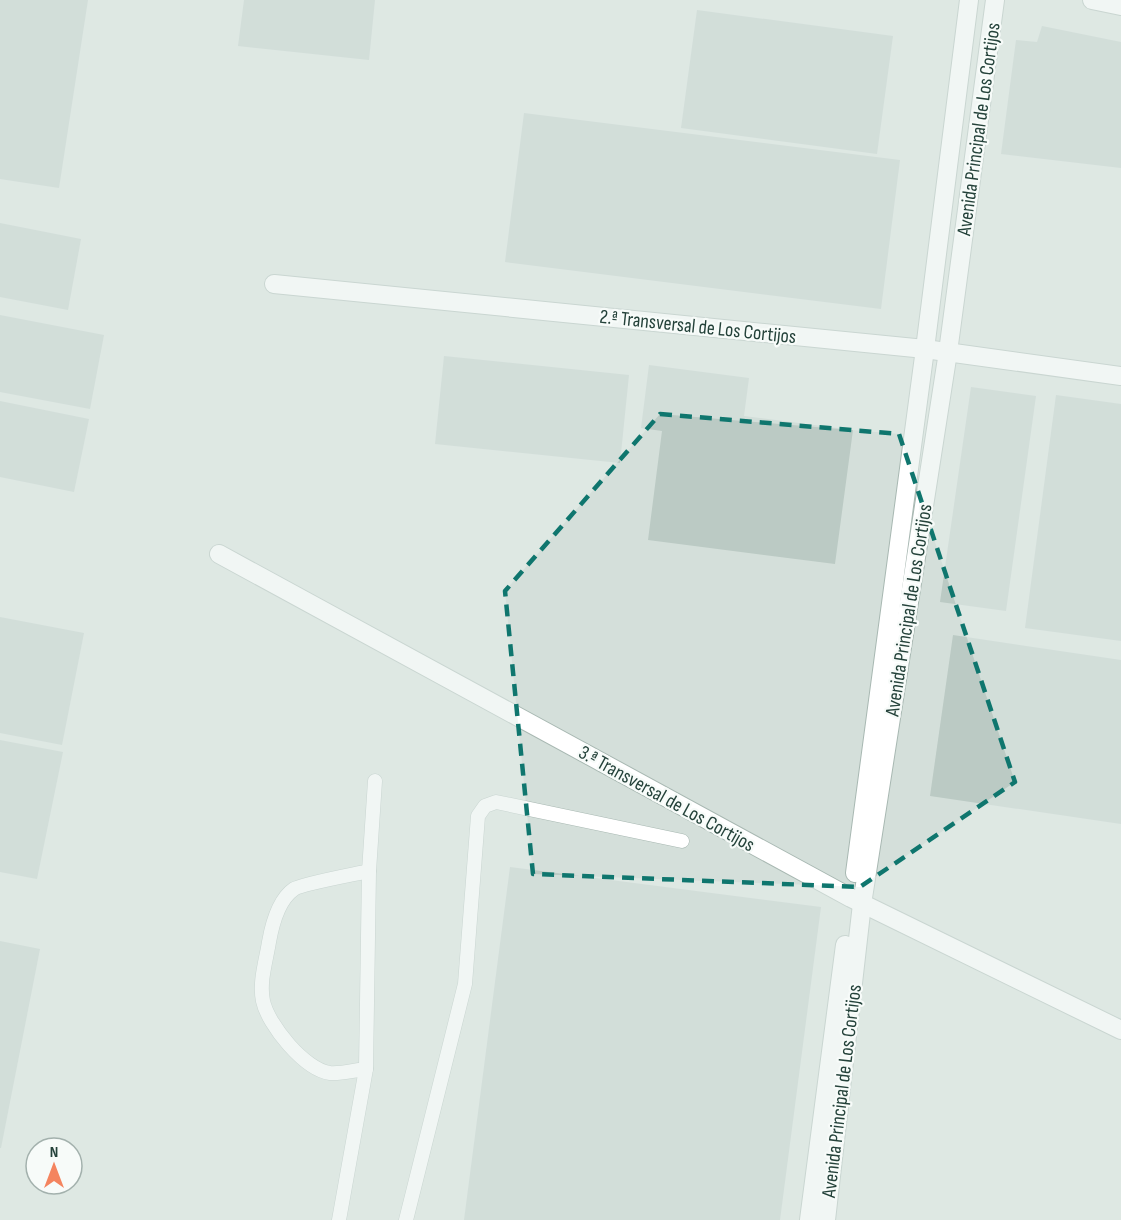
<svg xmlns="http://www.w3.org/2000/svg" width="1121" height="1220" font-family="'Sofia Sans Condensed',sans-serif">
<rect width="100%" height="100%" fill="#e6efeb"/>
<path fill="#d4dfda" fill-rule="evenodd" d="M0,0H1121V1220H0ZM36,1148H72V1184H36Z"/>
<g fill="#bbcac4">
<path d="M0,0H88L59,188L0,179Z"/>
<path d="M244,0H375L369,60L238,46Z"/>
<path d="M697,10L893,36L877,154L681,128Z"/>
<path d="M1042,26L1121,42V168L1001,154L1016,40L1037,42Z"/>
<path d="M524,113L900,160L881,309L505,262Z"/>
<path d="M0,223L81,239L68,310L0,297Z"/>
<path d="M0,315L104,335L90,409L0,392Z"/>
<path d="M444,356L629,375L620,463L435,444Z"/>
<path d="M649,365L749,378L744,416L853,430L835,564L648,540L662,431L641,428Z"/>
<path d="M971,387L1036,396L1006,611L940,602Z"/>
<path d="M1056,395L1121,404V641L1025,628Z"/>
<path d="M0,401L89,419L74,492L0,477Z"/>
<path d="M0,617L84,633L62,745L0,733Z"/>
<path d="M953,635L1121,660V824L930,796Z"/>
<path d="M0,740L63,752L37,879L0,872Z"/>
<path d="M510,867L821,907L780,1220H464Z"/>
<path d="M0,941L40,949L1,1148H0Z"/>
</g>
<g fill="none" stroke-linecap="round" stroke-linejoin="round">
<g stroke="#a8b8b2" stroke-width="15">
<g id="lane">
<path d="M366,1069C355,1070 341,1074 330,1073C305,1070 268,1025 263,1001C259,982 266,961 269,942C272,925 278,900 294,889C301,884 356,874 369,871"/>
<path d="M339,1220L366,1069L369,871L375,781"/>
<path d="M406,1220L465,984L478,816L485,806L496,802L682,841"/>
</g>
</g>
<g stroke="#a8b8b2" stroke-width="20">
<g id="street">
<path d="M1092,0L1121,6"/>
<path d="M274,284L925,349L1121,376"/>
<path d="M219,554L851,898L1121,1030"/>
<path d="M855,873L925,349L969,0"/>
<path d="M809,1220L845,945"/>
<path d="M826,1220L862,904L948,352L995,0"/>
</g>
</g>
<use href="#lane" stroke="#fff" stroke-width="14"/>
<use href="#street" stroke="#fff" stroke-width="18"/>
</g>
<path d="M0 0H1121V1220H0ZM660,414L899,434L1015,782L860,887L533,874L505,591Z" fill="#e6efeb" fill-opacity=".55" fill-rule="evenodd"/>
<path fill="none" stroke="#0f766e" stroke-width="4.5" stroke-dasharray="12 8" stroke-linejoin="round" d="M660,414L899,434L1015,782L860,887L533,874L505,591Z"/>
<g text-anchor="middle" stroke-width="4.5" stroke-linejoin="round" paint-order="stroke">
<g font-size="20" fill="#24423a" stroke="#f7fbf9">
<text transform="translate(978 129) rotate(-82)" y="7">Avenida Principal de Los Cortijos</text>
<text transform="translate(698 326) rotate(6)" y="7">2.ª Transversal de Los Cortijos</text>
<text transform="translate(908 610) rotate(-81)" y="7">Avenida Principal de Los Cortijos</text>
<text transform="translate(667 798) rotate(29)" y="7">3.ª Transversal de Los Cortijos</text>
<text transform="translate(841 1091) rotate(-83)" y="7">Avenida Principal de Los Cortijos</text>
</g>
</g>
<g transform="translate(54 1166)"><circle r="28" fill="#f7fbf9" stroke="#a3b1ad" stroke-width="1.5"/>
<path d="M0-4.5L10 22L0 15L-10 22Z" fill="#f4845f"/>
<text y="-9" font-size="16" font-weight="bold" text-anchor="middle" fill="#24423a">N</text>
</g>
</svg>
